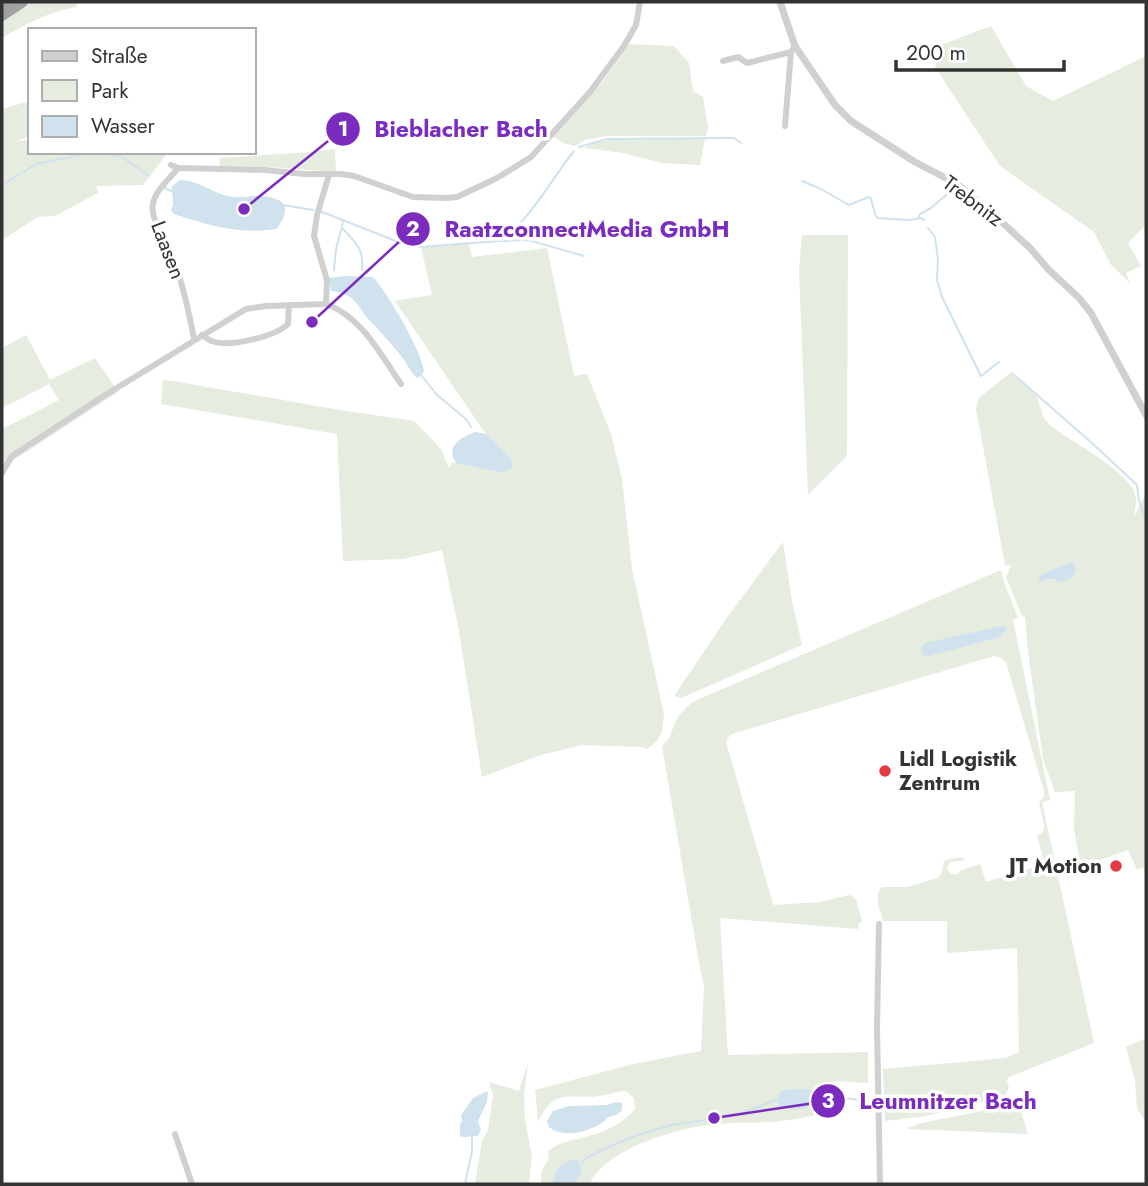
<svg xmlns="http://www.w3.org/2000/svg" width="1148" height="1186" font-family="Jost,sans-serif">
<rect width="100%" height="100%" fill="#fff"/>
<g fill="#e6ecdf">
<path d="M28,2H76L77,7C48,12 26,24 2,38V19Z"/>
<path d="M991,26L1026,86L1053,101L1146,56V225L1128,243L1141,266L1126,273L1130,283L1111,265L1094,232L1000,166L935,67L941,45Z"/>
<path d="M629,44L674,46L689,63L693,91L703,97L708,127L706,136H606L585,140L575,146L563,143L553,136L603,81Z"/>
<path d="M30,101V136L15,142L30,139V152H168L143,185L96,186L98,193L55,216L38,217L2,240V109Z"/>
<path d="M705,139L700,165L662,163L623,153L584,148C601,134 680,139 705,139Z"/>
<path d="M335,149L336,172L270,167L219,166L220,158L313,152Z"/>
<path d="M802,235H848L847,456L808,495L799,270Z"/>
<path d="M468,242L472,257L547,248L574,376L587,374L611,434L622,479L632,569L664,714C662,733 663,738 647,749L640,747L582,745L541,755L482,777L459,631L442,550L403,559L343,561L337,434L161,404L163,380L173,381L340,410L414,421L441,449L449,468L452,462L503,473L512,460L483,430L395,301L432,295L421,247Z"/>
<path d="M26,335L50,380L95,358L118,392L20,456L2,466V429L59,400L49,384L2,408V348Z"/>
<path d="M1010,373C1017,380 1029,386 1035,394C1041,403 1040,416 1048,423C1067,441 1135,472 1136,499C1137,505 1134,509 1135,515L1146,493V866L1137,870L1128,850L1081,867L1074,830L1075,791L1055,792L1043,759L1028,652L1025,617L1022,616L1006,577L1011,565H1005L976,409L979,398Z"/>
<path d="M783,542L792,601L802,645L681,698L674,696L726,619Z"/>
<path d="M1001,570L1004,582L1018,618L1013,620L1050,800L1042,802L1094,1043L1009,1077L1007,1081L1009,1088L1005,1096L926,1116L885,1121L883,1069L1006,1058L1019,1052L1017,948L947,953V921H883C880,909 873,897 882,887H907L938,878L942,872L944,861C951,859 959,855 965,860L950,862L947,869L950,873L956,875L962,870L980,864L986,882L1045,864L1037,836L1043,832L1044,825L1039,802L1044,797V791L1006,662L999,657L994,656L735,733L730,735L726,742L773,904L775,905L819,902L850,895L856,899L862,921L859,923L858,929L720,918L728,1055L868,1052V1083L833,1081L839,1087L840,1108C823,1114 805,1118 787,1120C764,1124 741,1122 717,1124C680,1127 606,1148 590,1184H573L579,1177L553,1181L555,1184H541V1172L549,1158L548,1151C559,1142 571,1141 585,1137C605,1132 622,1124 635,1109L634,1098L626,1091C616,1091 609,1095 599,1096C569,1100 555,1086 538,1122L535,1090L633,1064L701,1051L704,986L699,963L662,746L669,738L678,716L692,702Z"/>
<path d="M1146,1038V1123L1137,1108L1135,1081L1126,1047Z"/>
<path d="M528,1063L524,1095L525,1119L532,1157L529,1184H475L482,1141L488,1130L493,1095L489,1082L519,1091Z"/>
<path d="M1013,1097L1020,1108L1028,1134L906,1129C913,1126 920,1123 927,1122C952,1116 994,1112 1013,1097Z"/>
</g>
<g fill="#cfe2ee">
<path d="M180,180C199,180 213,194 232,197C239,198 247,196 254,196C279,195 297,204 276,229C242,235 207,225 174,214L171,210L173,205L172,186Z"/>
<path d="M345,276L373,277C387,292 422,351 424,371L421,376L417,378C410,372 407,363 401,356C392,344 382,334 372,323C357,308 357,293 331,291L329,278Z"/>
<path d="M475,432L487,434L512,460V468L503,473L456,463C445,446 460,438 475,432Z"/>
<path d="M1072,562L1075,565C1076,577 1069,582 1057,582L1055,579H1047L1039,583L1040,576L1051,570Z"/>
<path d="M1002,626L1007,629L1000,637L929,656L923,655L921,647L925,643Z"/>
<path d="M796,1089L814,1090L824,1094L823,1099C809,1110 796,1110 780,1108L777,1100L781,1091Z"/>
<path d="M485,1092H488L487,1102L478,1121L481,1130L478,1136L463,1137L460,1136V1124L462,1121L461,1115L473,1098Z"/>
<path d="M616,1102L622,1103V1110C617,1116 614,1115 607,1118C606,1119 605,1121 603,1122C588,1132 564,1139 549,1127L547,1121L553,1111L569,1106L607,1105Z"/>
<path d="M575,1159C585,1168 581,1175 573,1184H555L553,1181C556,1169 562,1162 575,1159Z"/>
</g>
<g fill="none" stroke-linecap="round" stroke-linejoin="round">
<g stroke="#cfe2ee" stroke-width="2">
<path d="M579,147L607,139L725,138H734L741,143"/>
<path d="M802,181L819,188L849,205L869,197L871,199L875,214L877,218L909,220L922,218L924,220"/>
<path d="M2,185L36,164L91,153L121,156L149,176"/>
<path d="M165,188L173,192"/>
<path d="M283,205L313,210"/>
<path d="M322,212L401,243L421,247L499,241C528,224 552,178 574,151"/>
<path d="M918,218L920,214L931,208L952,190"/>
<path d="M343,220L342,228C356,243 364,248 362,270"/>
<path d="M928,228L935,237L938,260L937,280L942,297L981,376L999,362"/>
<path d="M500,241L528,240L584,256"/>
<path d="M334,270L336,249L341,230"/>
<path d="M1012,373L1093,444L1137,485L1139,500L1146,520"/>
<path d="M421,375L437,395L466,419L471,427"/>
<path d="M824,1096L871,1101"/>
<path d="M888,1101L912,1100"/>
<path d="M581,1164L585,1159L604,1149L637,1135L672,1125L726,1117L750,1110L776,1100"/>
<path d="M465,1184L472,1151V1137"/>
</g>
<g stroke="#d0d0d0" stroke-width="6">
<path d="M723,61L738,57L747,63L791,52"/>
<path d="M785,126L791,52L795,46"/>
<path d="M171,165L178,168L265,170L304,174H341L354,176L413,197L447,198L457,197L497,178L531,157L590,92L624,46L636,25L640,2"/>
<path d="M178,168C170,179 155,190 153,204C150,218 162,233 168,244C181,275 188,307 194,339"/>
<path d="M326,304C362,317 380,354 401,384"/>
<path d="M202,335C206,337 208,340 212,341C229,348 276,336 288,324L289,305"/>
<path d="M2,473L12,456L102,397L246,309L266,306L326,304L327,280L314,236L317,215L329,175"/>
<path d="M879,924L877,1028L880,1184"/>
<path d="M175,1134L192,1184"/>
</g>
<path stroke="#d0d0d0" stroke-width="7" d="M780,2L795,46L835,105L851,121L915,162L957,184L993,214L1030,248L1048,269L1079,298L1091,313L1146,415"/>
<g stroke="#a2a2a2" stroke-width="10">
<path d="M2,6L8,2"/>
<path d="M2,16L23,2"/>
</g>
</g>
<g fill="#e63946" stroke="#fff" stroke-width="2.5">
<circle cx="885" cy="771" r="7"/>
<circle cx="1116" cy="866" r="7"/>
</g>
<g text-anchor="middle" stroke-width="7" stroke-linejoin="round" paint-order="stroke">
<g font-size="21" fill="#333" stroke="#fff">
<text transform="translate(973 201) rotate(37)" y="7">Trebnitz</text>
<text transform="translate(168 250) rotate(69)" y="7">Laasen</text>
</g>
<g font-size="21" font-weight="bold" fill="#333" stroke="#fff" text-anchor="start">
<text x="899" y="766">Lidl Logistik<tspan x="899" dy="24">Zentrum</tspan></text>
<text x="1102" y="873" text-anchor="end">JT Motion</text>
</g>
</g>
<path fill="none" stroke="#7b2cbf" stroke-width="2.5" d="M244 209L343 129M312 322L413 229M714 1118L828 1101"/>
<g fill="#7b2cbf" stroke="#fff" stroke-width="2.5">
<circle cx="244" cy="209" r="7"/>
<circle cx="312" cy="322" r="7"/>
<circle cx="714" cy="1118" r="7"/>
<circle cx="343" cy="129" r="18"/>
<circle cx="413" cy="229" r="18"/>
<circle cx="828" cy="1101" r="18"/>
</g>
<g font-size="21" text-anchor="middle" font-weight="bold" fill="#fff">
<text x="343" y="136">1</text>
<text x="413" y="236">2</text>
<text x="828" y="1108">3</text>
</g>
<g font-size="23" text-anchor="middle" font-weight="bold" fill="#7b2cbf" stroke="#fff" stroke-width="7" stroke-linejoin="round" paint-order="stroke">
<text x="461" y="137">Bieblacher Bach</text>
<text x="587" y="237">RaatzconnectMedia GmbH</text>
<text x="948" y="1109">Leumnitzer Bach</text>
</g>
<rect width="1148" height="1186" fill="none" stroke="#333333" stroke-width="7"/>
<rect x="28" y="28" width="228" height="126" fill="#ffffff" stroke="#adadad" stroke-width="2"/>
<rect x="42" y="51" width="35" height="10" fill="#d0d0d0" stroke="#adadad" stroke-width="2"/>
<text x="91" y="63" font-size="21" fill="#333333">Straße</text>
<rect x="42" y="80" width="35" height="21" fill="#e6ecdf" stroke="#adadad" stroke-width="2"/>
<text x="91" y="98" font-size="21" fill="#333333">Park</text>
<rect x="42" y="116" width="35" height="21" fill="#cfe2ee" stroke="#adadad" stroke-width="2"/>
<text x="91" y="133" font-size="21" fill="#333333">Wasser</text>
<path d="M896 60v10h168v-10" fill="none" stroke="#333333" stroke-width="3.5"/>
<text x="906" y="60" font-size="21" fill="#333333" stroke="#ffffff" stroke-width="5" paint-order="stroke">200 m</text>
</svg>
